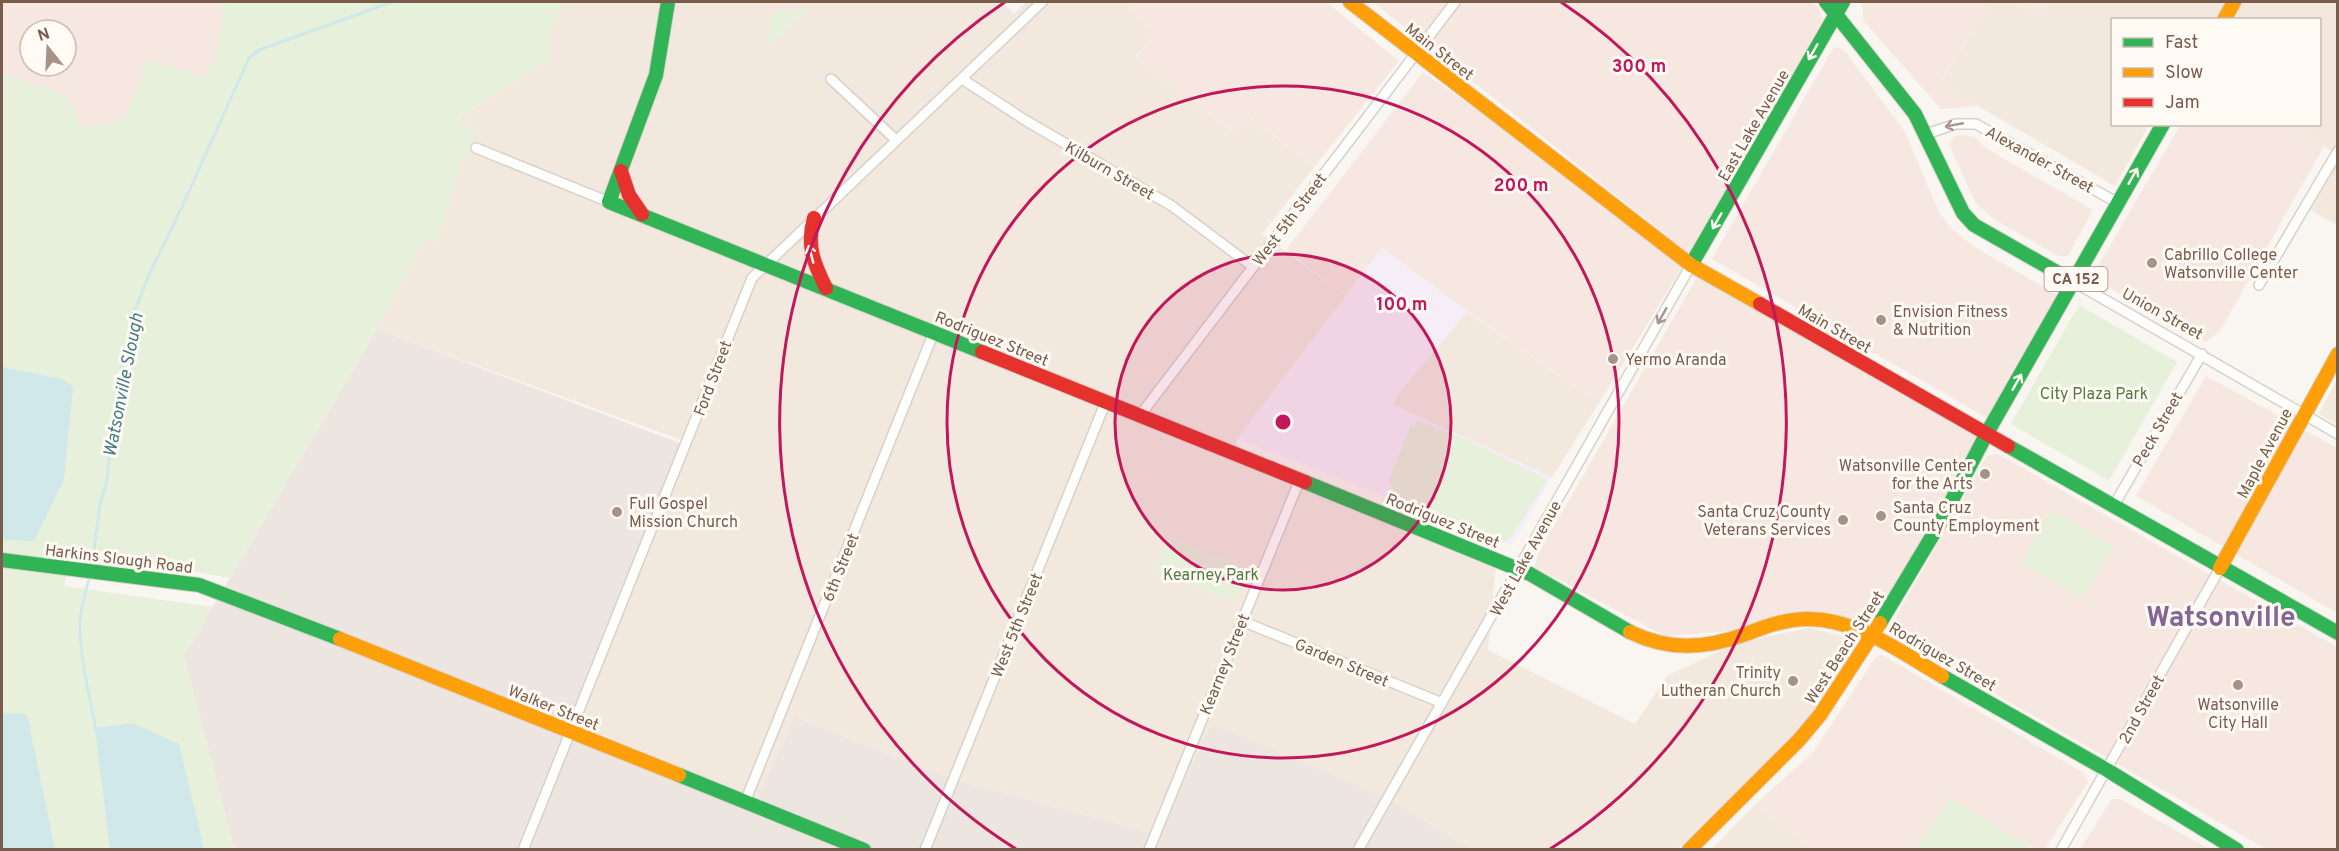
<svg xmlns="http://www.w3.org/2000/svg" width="2339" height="851" font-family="Overpass,sans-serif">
<rect width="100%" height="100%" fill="#f9f5f0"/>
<g fill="#f2e8de">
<path d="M560,2H1000L1014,13L1027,2H1136L1130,7L1156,33L1136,57L1236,135L1249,118L1315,166L1262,234L1346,296L1237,439L1235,452L1496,564L1488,650L1635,724L1667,676L1739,642L1810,628L1869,643L1808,741L1720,807L1678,849H1471L1394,802L1161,835L950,778L796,717L759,799L575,724L687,442L377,329L461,116L535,67Z"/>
<path d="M1990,2H2014L2040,16L2048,2H2222L2226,4L2228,2H2337V154L2288,125L2320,124V20H2112V124L2149,125L2115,186L1940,84Z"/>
<path d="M2337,160V225L2309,209Z"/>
<path d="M1467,312L1599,403L1552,477L1393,405L1398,394Z"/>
<path d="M2337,380V424L2319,414Z"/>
<path d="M1756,804L1814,849L1711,850Z"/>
</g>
<g fill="#f6e8e1" fill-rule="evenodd">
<path d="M2,2H216L233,14L206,78L149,59L125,120L80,128L68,96L2,73ZM30,30H66V66H30Z"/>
<path d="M1136,2H1326L1399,61L1315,166L1250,118L1237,135L1136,58L1156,33L1130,7Z"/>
<path d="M1373,2H1811L1817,6L1823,19L1695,258Z"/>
<path d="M1862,2H1990L1940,83L1978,106L1941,109L1863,20Z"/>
<path d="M2014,2H2048L2040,16Z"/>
<path d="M1836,47L1845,51L1905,132L1938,210L1949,226L1970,244L2057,295L1987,418L1712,259L1832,50Z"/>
<path d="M1423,72L1544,157L1684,264L1599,403L1471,314L1382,248L1346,296L1286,250Z"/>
<path d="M2181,124L2288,125L2324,146L2220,331L2206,342L2096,280L2095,271Z"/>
<path d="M1963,135L1975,137L1984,147L2093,210L2068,256H2058L1995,220L1975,202L1949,144L1955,136Z"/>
<path d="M1699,274L1984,435L1876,629L1843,616L1802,612L1735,631L1665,636L1535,567L1538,554Z"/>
<path d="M2206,376L2337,448V613L2136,496Z"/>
<path d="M1998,454L2337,647V849H2266L1893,635L1894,621L1987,456Z"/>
<path d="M1882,655L2084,773L2088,782L2045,849H2035L1950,799L1916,849H1814L1756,804L1814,751L1875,658Z"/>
<path d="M2112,799H2120L2209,849H2080Z"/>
</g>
<path fill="#ede5e0" d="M377,329L685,445L575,725L758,799L795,717L950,778L1160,835L1211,724L1389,799L1471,849H234L184,656Z"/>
<path fill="#f6eef6" d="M1382,248L1467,312L1398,394L1393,405L1552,477L1512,546L1237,439Z"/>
<g fill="#e7f0db">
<path d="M216,2H562L550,35L549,60L460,116L459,121L476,132L467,158L462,157L439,242L425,238L377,329L230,578L73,549L64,586L213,607L184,656L234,849H2V73L68,96L80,128L125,120L149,59L206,78L216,53L225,8Z"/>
<path d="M808,9L773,43L767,41L774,11Z"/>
<path d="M2079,305L2177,362L2109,481L2011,424Z"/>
<path d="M1418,421L1467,440L1547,480L1510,539L1506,541L1396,495L1389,479L1411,425L1415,426Z"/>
<path d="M2051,510L2114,546L2086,594L2078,596L2021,563Z"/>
<path d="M1168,537L1249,569L1235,603L1154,570Z"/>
<path d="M1950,798L2034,849H1916Z"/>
</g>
<g fill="#d0e8ea">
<path d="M2,367L62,379L73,387L64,479L34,541L2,540Z"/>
<path d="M2,713L27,714L55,849H2Z"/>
<path d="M132,723L179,744L204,849H110L95,728Z"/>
</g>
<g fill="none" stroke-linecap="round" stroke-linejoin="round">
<g stroke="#d0e8ea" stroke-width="3">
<path d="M92,566L100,504L107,481L115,402L132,318L148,277L182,207L249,58L259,50L392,2"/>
<path d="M90,575C86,591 80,610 80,625C80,661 90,696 96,731"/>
</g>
<g stroke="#d7d1cb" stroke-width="12">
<g id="street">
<path d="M831,79L896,140"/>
<path d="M962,79L1025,120L1172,206L1253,267"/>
<path d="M1926,134L1956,124H1976L2118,203"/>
<path d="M476,148L609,202"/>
<path d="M2074,282L2338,434"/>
<path d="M2259,285L2338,151"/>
<path d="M1141,414L1455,2"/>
<path d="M2114,505L2202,354"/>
<path d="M1242,621L1442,703"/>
<path d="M745,802L934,332"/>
<path d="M523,850L752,278L1042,2"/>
<path d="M925,850L1106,401"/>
<path d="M1149,850L1300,479"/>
<path d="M1358,850L1691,265"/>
<path d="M2061,850L2220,568"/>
</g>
</g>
<g stroke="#d9d2cb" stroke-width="16">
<g id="fast">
<path d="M668,2L656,75L609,202L982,352"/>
<path d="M1826,2L1915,114L1963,213L1974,225L2074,282"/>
<path d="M1691,265L1843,2"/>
<path d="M1987,433L2163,124"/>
<path d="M2008,446L2338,633"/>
<path d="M1305,482L1530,574L1630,632"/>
<path d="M2,560L199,585L340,639"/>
<path d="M1880,623L1940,523L1987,433"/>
<path d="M1942,676L2107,770L2237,850"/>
<path d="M679,775L864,850"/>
</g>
</g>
<g stroke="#d9d2cb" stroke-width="16">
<g id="slow">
<path d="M1350,2L1691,265L1760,304"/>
<path d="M2224,20L2234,2"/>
<path d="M2220,568L2338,354"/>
<path d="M1630,632C1669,651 1705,649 1746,634C1766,626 1786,619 1808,619C1858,619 1900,652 1942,676"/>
<path d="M340,639L679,775"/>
<path d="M1689,850L1799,740L1820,715L1880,623"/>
</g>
</g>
<g stroke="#d9d2cb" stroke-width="16">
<g id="jam">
<path d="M621,171L629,195L642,214"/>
<path d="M814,218C806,245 814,264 826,288"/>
<path d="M1760,304L2008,446"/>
<path d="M982,352L1305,482"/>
</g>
</g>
<use href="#street" stroke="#fefefd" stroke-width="9"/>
<use href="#fast" stroke="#30b455" stroke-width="14"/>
<use href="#slow" stroke="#ff9f0a" stroke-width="14"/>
<use href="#jam" stroke="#e5322d" stroke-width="14"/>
</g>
<defs><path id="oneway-shaft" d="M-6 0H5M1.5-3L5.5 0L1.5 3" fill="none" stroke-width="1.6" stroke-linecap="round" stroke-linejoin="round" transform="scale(1.5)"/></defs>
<g stroke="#fffaf3">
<use href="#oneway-shaft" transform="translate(1813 52) rotate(120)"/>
<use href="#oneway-shaft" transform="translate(2133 176) rotate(-60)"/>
<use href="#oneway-shaft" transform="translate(1717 221) rotate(120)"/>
<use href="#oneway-shaft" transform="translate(811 254) rotate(-105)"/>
<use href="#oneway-shaft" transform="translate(2017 382) rotate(-60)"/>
</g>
<g stroke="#a8958b">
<use href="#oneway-shaft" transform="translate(1954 125) rotate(169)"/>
<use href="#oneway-shaft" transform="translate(1662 316) rotate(119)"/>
</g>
<circle cx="1283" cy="422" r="168" fill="#c2185b" fill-opacity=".12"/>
<g fill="none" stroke="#c2185b" stroke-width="3">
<circle cx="1283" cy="422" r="168"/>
<circle cx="1283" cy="422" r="336"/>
<path d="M1016 849A504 504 0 0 1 1005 2M1561 2A504 504 0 0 1 1550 849"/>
</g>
<g fill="#a69286" stroke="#fffaf3" stroke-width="2">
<circle cx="2152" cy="263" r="6"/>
<circle cx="1881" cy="320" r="6"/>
<circle cx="1613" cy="359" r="6"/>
<circle cx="1985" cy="474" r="6"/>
<circle cx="617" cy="512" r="6"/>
<circle cx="1881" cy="516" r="6"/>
<circle cx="1843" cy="520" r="6"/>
<circle cx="1793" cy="681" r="6"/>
<circle cx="2238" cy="685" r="6"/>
</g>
<g text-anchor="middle" stroke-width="6" stroke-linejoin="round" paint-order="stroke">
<rect fill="#fffaf3" stroke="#a28b7f" stroke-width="1.5" x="2044.5" y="267" width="63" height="24" rx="4.5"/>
<g font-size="15" font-weight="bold" fill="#7a5c4d">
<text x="2076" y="284">CA 152</text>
</g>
<g font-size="16" fill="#7a5c4d" stroke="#fffaf3">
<text transform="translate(1440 51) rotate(38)" y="6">Main Street</text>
<text transform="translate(1753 125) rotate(-60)" y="6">East Lake Avenue</text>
<text transform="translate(2040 159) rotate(29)" y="6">Alexander Street</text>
<text transform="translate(1110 170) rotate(30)" y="6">Kilburn Street</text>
<text transform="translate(1289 219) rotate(-53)" y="6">West 5th Street</text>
<text transform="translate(2163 313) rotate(29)" y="6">Union Street</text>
<text transform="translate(1835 328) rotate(30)" y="6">Main Street</text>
<text transform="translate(992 338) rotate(22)" y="6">Rodriguez Street</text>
<text transform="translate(712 378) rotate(-69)" y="6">Ford Street</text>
<text transform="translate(2157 429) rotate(-60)" y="6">Peck Street</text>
<text transform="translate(2264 453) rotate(-62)" y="6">Maple Avenue</text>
<text transform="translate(1443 520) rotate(22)" y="6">Rodriguez Street</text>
<text transform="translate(119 558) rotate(7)" y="6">Harkins Slough Road</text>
<text transform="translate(1525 558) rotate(-61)" y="6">West Lake Avenue</text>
<text transform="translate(840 567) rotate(-68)" y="6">6th Street</text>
<text transform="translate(1016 625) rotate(-68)" y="6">West 5th Street</text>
<text transform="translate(1844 647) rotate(-57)" y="6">West Beach Street</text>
<text transform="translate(1943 656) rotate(30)" y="6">Rodriguez Street</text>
<text transform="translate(1342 662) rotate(23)" y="6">Garden Street</text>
<text transform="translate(1224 664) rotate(-68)" y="6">Kearney Street</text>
<text transform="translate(554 707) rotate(22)" y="6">Walker Street</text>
<text transform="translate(2141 709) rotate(-61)" y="6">2nd Street</text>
</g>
<g font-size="16" fill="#7a5c4d" stroke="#fffaf3" text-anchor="start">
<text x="2164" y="260">Cabrillo College<tspan x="2164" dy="18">Watsonville Center</tspan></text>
<text x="1893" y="317">Envision Fitness<tspan x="1893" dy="18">&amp; Nutrition</tspan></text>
<text x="1625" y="365">Yermo Aranda</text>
<text x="1973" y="471" text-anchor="end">Watsonville Center<tspan x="1973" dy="18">for the Arts</tspan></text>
<text x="629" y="509">Full Gospel<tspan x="629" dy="18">Mission Church</tspan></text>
<text x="1893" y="513">Santa Cruz<tspan x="1893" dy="18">County Employment</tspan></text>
<text x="1831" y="517" text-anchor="end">Santa Cruz County<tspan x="1831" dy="18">Veterans Services</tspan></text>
<text x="1781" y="678" text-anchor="end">Trinity<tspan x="1781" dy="18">Lutheran Church</tspan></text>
<text x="2238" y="710" text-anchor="middle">Watsonville<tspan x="2238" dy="18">City Hall</tspan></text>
</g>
<g font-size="16" fill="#537a41" stroke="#fffaf3">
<text x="2094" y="399">City Plaza Park</text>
<text x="1211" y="580">Kearney Park</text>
</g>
<g font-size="18" font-style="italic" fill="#437c86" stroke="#fffaf3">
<text transform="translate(123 385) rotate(-79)" y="6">Watsonville Slough</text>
</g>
<g font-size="28" font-weight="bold" fill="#846695" stroke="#fffaf3">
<text x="2221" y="626">Watsonville</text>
</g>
</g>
<circle cx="1283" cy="422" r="9" fill="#c2185b" stroke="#fffaf3" stroke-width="3"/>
<g font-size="18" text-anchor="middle" font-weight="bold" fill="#c2185b" stroke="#fffaf3" stroke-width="6" stroke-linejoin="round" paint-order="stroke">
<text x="1639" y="72">300 m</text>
<text x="1521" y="191">200 m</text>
<text x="1402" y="310">100 m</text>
</g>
<rect width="2339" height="851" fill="none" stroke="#7a5c4d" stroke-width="6"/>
<rect x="2111" y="18" width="210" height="108" fill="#fffaf3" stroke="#cabbb1" stroke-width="1.5"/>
<rect x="2123" y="38" width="30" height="9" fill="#30b455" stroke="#cabbb1" stroke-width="1.5"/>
<text x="2165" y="48" font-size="18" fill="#7a5c4d">Fast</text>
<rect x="2123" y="68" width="30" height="9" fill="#ff9f0a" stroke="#cabbb1" stroke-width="1.5"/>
<text x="2165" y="78" font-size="18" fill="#7a5c4d">Slow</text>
<rect x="2123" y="98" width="30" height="9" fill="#e5322d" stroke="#cabbb1" stroke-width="1.5"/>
<text x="2165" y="108" font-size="18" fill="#7a5c4d">Jam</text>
<g transform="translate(48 48) rotate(342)"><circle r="28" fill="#fffaf3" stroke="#cabbb1" stroke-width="1.5"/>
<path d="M0-4.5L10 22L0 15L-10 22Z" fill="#a69286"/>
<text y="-9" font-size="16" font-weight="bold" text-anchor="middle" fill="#7a5c4d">N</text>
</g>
</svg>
